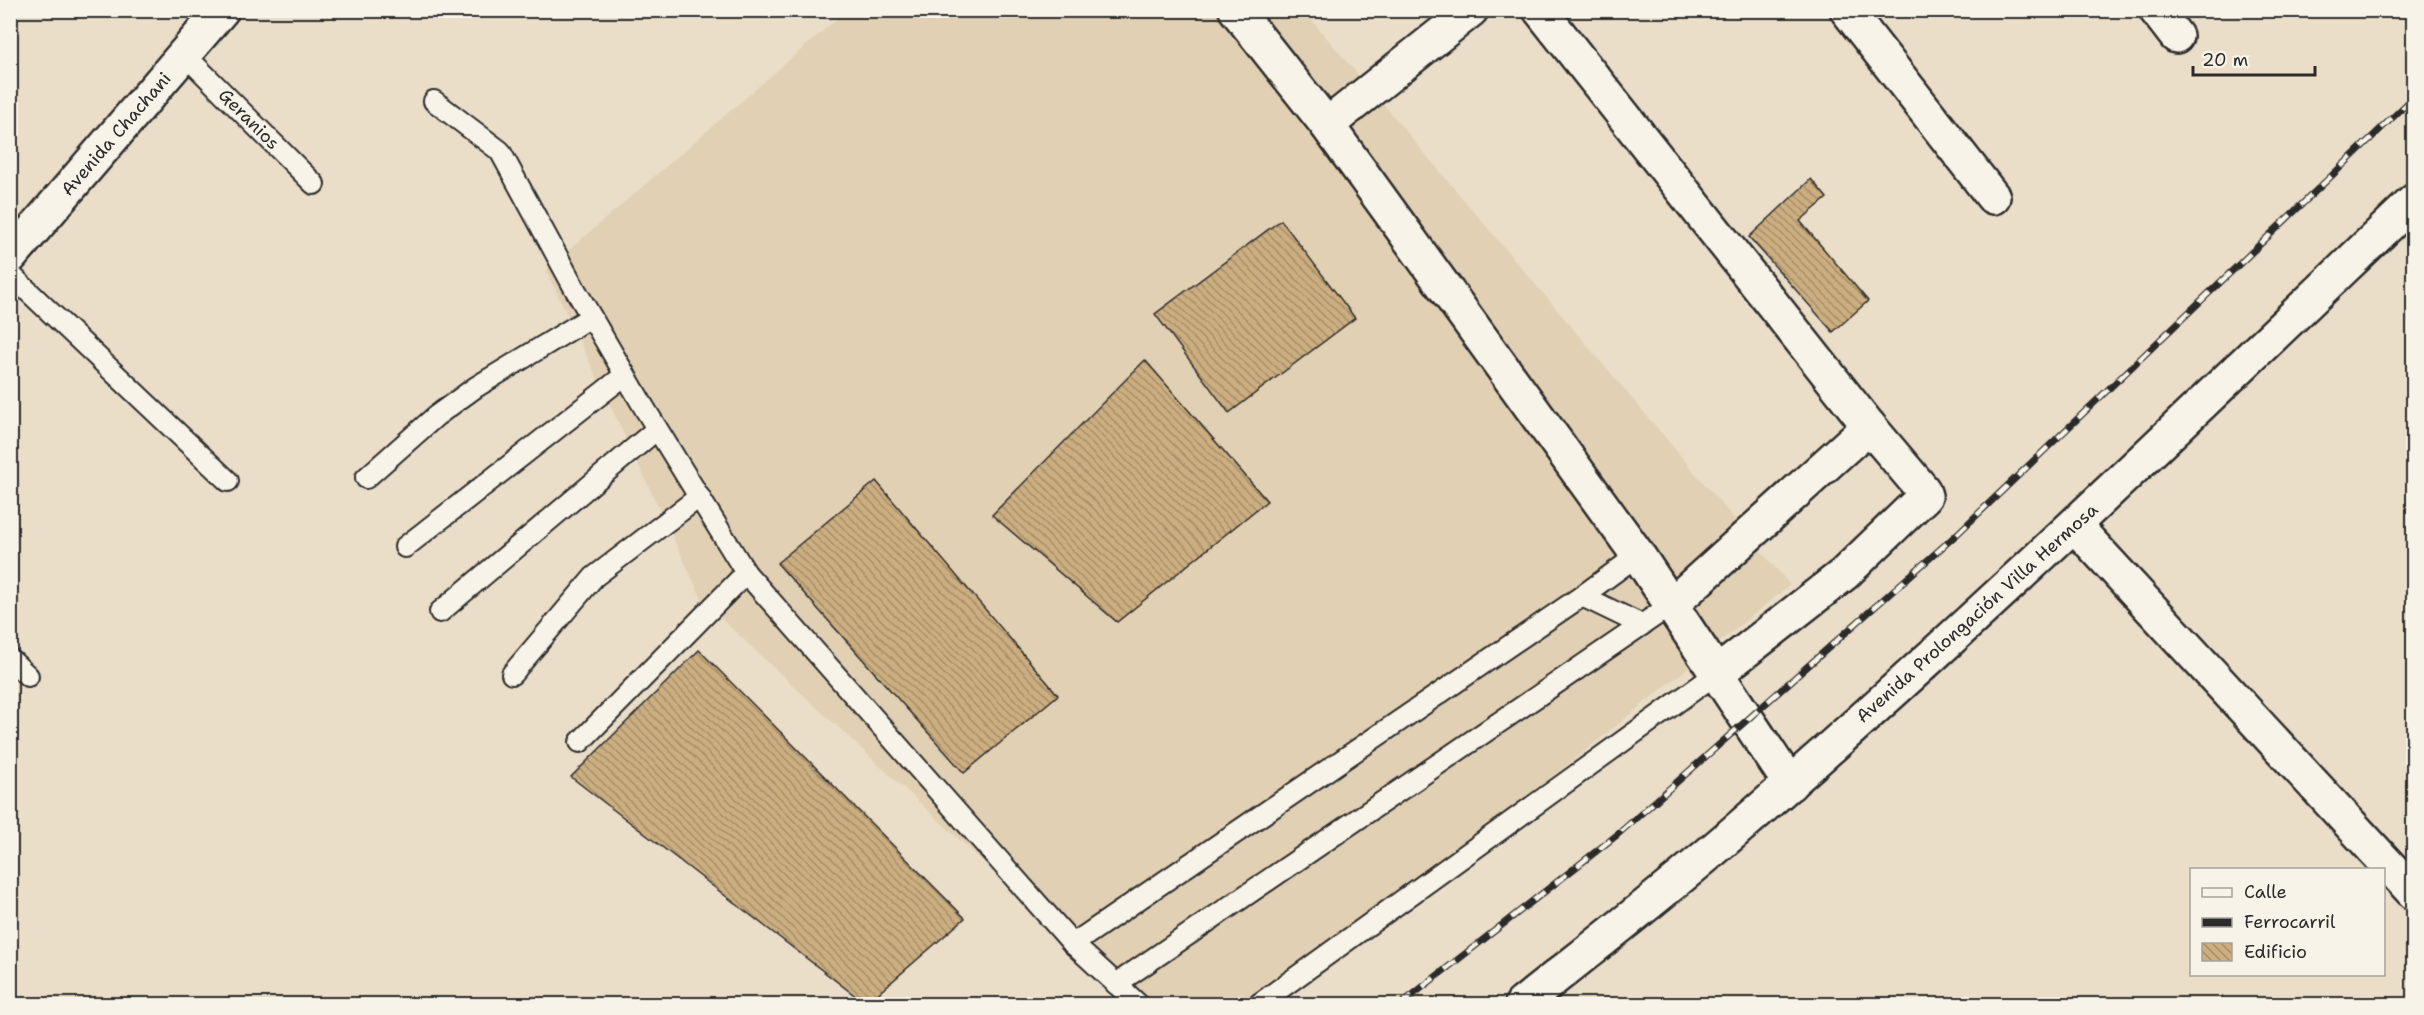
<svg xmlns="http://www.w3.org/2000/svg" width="2424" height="1015" font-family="'Shantell Sans',sans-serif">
<defs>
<pattern id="building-back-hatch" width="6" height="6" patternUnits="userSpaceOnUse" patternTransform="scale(1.5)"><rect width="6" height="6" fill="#ccae80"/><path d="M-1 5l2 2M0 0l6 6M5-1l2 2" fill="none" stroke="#a68e69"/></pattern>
</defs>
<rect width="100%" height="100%" fill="#eadec9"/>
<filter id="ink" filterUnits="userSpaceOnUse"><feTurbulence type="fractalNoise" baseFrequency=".0167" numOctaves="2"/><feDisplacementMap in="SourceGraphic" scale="12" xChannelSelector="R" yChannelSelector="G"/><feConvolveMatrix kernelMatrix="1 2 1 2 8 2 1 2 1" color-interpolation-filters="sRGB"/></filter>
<g filter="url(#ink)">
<path fill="#e1d0b3" d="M846,11H1304L1790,585L1272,1004H1137L704,603L546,270Z"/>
<g fill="url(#building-back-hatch)" stroke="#2b2b2b" stroke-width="1.5">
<path d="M1811,179L1827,198L1800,221L1868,301L1833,332L1749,237Z"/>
<path d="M1281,220L1355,318L1229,413L1155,314Z"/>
<path d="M1145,360L1267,501L1117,622L992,515Z"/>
<path d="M876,481L1058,695L964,773L777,563Z"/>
<path d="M699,650L965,918L866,1004L571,777Z"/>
</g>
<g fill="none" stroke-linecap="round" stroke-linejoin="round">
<g stroke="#2b2b2b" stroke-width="24">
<g id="service">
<path d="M184,54L314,184"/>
<path d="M434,101L500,151L575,289L645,409L746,573L1073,944L1138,1004"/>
<path d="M10,274L228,481"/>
<path d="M366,478L436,416L476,387L591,317"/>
<path d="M405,547L625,375"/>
<path d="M1582,596L1642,625"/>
<path d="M440,612L657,429"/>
<path d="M10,659L28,676"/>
<path d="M512,674L594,577L699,497"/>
<path d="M580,742L746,573"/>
<path d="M1073,944L1582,596L1638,555"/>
<path d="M1116,984L1671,605"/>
<path d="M1259,1004L1716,674"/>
</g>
</g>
<g stroke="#2b2b2b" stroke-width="38">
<g id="minor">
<path d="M1236,10L1327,125L1638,555L1790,784"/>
<path d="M1540,10L1869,426L1923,490L1925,496L1844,574L1716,674"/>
<path d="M1847,10L1993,197"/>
<path d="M2156,10L2176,36"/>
<path d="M1327,125L1471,10"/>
<path d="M2075,526L2414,893"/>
<path d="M1671,605L1869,426"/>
</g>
</g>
<g stroke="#2b2b2b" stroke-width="38">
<path id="tertiary" d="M10,257L222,10"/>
</g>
<g stroke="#2b2b2b" stroke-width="38">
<path id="secondary" d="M1522,1004C1592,948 1664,893 1733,833C1967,631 2190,415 2414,201"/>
</g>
<use href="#service" stroke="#f7f3e8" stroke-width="20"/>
<use href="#minor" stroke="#f7f3e8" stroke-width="33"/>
<use href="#tertiary" stroke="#f7f3e8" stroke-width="33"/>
<use href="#secondary" stroke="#f7f3e8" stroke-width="33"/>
<g stroke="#2b2b2b" stroke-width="7">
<path id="rail" d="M1401,1004L1617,835L1956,535L2414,97"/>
</g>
<use href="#rail" stroke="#f7f3e8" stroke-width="4.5" stroke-dasharray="14" stroke-linecap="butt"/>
</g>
</g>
<g text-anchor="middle" stroke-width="4.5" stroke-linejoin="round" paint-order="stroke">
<g font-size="18" fill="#2b2b2b" stroke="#f7f3e8">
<text transform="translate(249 119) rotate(45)" y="6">Geranios</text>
<text transform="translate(116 134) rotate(-49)" y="6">Avenida Chachani</text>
<text transform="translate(1977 613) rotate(-42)" y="6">Avenida Prolongación Villa Hermosa</text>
</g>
</g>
<rect width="2424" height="1015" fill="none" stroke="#f7f3e8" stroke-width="36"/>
<rect x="18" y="18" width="2388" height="979" fill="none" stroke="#2b2b2b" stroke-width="2" filter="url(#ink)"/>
<rect x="2190" y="868" width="195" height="108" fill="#f7f3e8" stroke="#a5a39c" stroke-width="1.5"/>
<rect x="2202" y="888" width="30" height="9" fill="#f7f3e8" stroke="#a5a39c" stroke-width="1.5"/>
<text x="2244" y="898" font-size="18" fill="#2b2b2b">Calle</text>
<rect x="2202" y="918" width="30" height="9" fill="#2b2b2b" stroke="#a5a39c" stroke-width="1.5"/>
<text x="2244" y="928" font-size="18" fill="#2b2b2b">Ferrocarril</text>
<rect x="2202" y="943" width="30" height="18" fill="url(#building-back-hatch)" stroke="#a5a39c" stroke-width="1.5"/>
<text x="2244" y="958" font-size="18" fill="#2b2b2b">Edificio</text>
<path d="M2193 66v9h122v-9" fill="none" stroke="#2b2b2b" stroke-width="3"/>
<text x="2202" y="66" font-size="18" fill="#2b2b2b" stroke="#f7f3e8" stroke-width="4.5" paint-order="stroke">20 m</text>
</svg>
